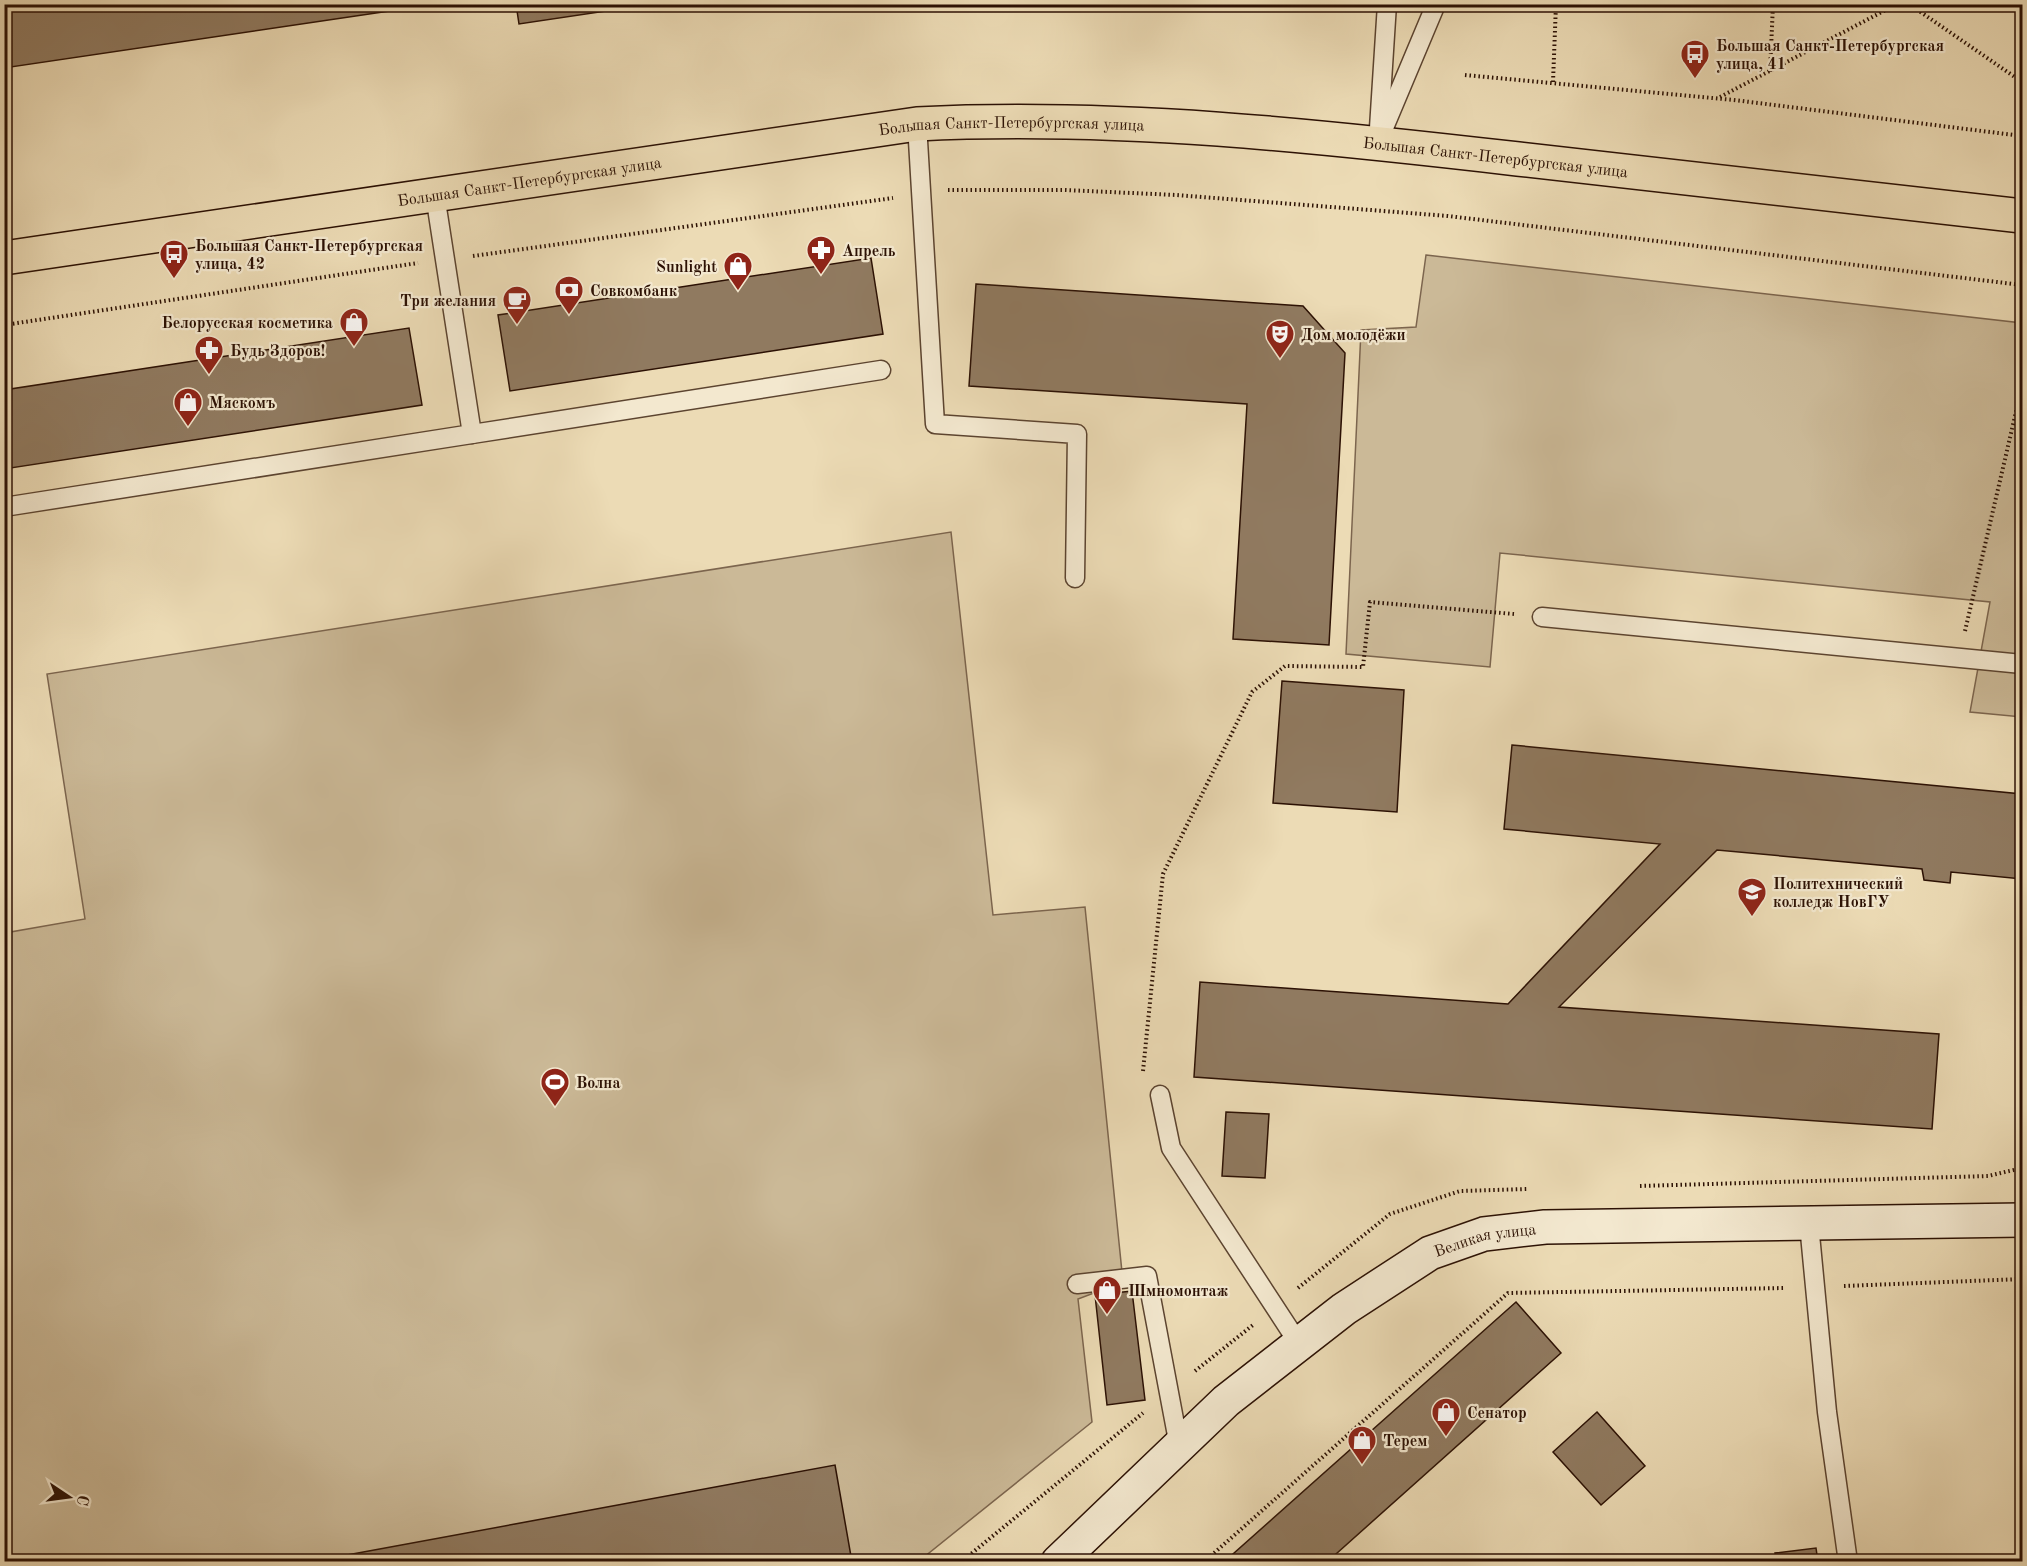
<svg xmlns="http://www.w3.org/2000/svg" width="2027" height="1566" font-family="'Old Standard TT',serif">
<rect width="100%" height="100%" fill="#ecdbb5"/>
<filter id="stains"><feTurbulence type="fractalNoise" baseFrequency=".00333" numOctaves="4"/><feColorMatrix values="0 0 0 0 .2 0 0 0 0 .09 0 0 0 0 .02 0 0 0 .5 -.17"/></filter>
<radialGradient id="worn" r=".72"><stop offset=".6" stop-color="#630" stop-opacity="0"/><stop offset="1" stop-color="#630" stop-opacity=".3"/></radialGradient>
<g fill="#cbb997" stroke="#7c654e" stroke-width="1.5">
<path d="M1426,255L2022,323V717L1970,712L1990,602L1500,553L1490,667L1346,654L1361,330L1416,327Z"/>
<path d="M951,532L993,915L1085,907L1123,1282L1078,1299L1092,1422L919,1561L5,1562V933L85,919L47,674Z"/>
</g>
<g fill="#907a60" stroke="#2c1104" stroke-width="1.5">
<path d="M4,4H437L4,68Z"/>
<path d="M516,4H653L519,24Z"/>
<path d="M871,258L883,334L510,391L498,315Z"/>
<path d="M976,284L1303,306L1345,353L1329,645L1233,639L1247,404L969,386Z"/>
<path d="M409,328L422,405L4,469V390Z"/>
<path d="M1282,681L1404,690L1397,812L1273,803Z"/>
<path d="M1512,745L2022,794V879L1951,872L1950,883L1924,880L1922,869L1717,850L1559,1007L1939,1034L1932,1129L1194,1077L1200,982L1508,1004L1660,844L1504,829Z"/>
<path d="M1226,1112L1269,1114L1265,1178L1222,1176Z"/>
<path d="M1132,1291L1145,1400L1107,1405L1095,1295Z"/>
<path d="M1516,1302L1561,1353L1327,1562H1224Z"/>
<path d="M1597,1412L1645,1466L1601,1505L1553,1452Z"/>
<path d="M835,1465L852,1562H309Z"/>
<path d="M1816,1548L1818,1562H1776L1775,1553Z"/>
</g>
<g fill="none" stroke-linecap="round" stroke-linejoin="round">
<g stroke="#5c4430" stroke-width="21">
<g id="lane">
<path d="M917,124L935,424L1077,434L1075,578"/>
<path d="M1379,128L1387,4"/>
<path d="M1378,142L1436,4"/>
<path d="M472,434L881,370"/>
<path d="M4,507L472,434L435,195"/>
<path d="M1542,617L2022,664"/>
<path d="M1160,1095L1171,1148L1299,1344"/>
<path d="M1809,1224L1827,1412L1848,1562"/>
<path d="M1077,1284L1147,1276L1179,1446"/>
</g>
</g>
<g stroke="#2c1104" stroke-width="36">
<g id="secondary">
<path id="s1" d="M1058,1562L1226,1401L1344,1309L1430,1253L1484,1234L1545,1227L2022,1220"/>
</g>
</g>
<g stroke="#2c1104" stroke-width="36">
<g id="primary">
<path id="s2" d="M4,258L917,124C1118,114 1319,136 1518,159C1686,178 1854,197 2022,216"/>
</g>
</g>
<g stroke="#2c1104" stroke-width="4" stroke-dasharray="1.5 3" stroke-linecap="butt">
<path d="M1674,4L1773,10"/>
<path d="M1909,4L2022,82"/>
<path d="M1770,72L1773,4"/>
<path d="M1465,75L1734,100L2022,136"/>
<path d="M1553,82L1556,4"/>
<path d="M1720,97L1897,4"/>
<path d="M948,190H1065L1176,195L1448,216L2022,285"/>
<path d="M473,256L893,198"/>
<path d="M4,325L418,263"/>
<path d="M1965,631L2022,386"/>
<path d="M1143,1071L1163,874L1252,692L1285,666L1363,667L1370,602L1514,614"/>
<path d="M1640,1186L1988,1176L2022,1168"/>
<path d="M1844,1286L2022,1279"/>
<path d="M1298,1288L1390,1214L1460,1191L1528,1189"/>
<path d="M1195,1371L1253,1325"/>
<path d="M961,1562L1143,1413"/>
<path d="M1204,1562L1508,1293L1785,1288"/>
</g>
<use href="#lane" stroke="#f3e8cf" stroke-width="18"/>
<use href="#secondary" stroke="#f3e8cf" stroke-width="33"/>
<use href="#primary" stroke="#ecdbb5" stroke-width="33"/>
</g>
<defs>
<g id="bus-pin" transform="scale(1.5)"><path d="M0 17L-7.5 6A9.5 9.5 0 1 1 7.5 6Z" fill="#8f2418" stroke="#f3e8cf"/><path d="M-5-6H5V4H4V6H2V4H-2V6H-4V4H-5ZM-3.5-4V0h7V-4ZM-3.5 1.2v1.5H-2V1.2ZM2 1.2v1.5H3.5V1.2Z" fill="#fff"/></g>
<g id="pharmacy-pin" transform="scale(1.5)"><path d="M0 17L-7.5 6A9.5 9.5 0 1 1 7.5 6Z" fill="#8f2418" stroke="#f3e8cf"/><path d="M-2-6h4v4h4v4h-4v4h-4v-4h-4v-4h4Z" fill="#fff"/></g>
<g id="shop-pin" transform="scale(1.5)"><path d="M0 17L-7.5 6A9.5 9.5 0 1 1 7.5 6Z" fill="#8f2418" stroke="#f3e8cf"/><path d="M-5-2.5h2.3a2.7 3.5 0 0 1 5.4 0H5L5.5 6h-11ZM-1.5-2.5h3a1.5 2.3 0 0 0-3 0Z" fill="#fff"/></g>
<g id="bank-pin" transform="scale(1.5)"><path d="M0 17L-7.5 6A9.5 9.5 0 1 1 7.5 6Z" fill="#8f2418" stroke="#f3e8cf"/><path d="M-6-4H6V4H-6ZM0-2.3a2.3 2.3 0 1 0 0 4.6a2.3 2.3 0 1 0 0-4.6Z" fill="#fff"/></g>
<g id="cafe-pin" transform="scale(1.5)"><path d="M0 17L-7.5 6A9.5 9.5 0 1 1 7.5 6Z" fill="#8f2418" stroke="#f3e8cf"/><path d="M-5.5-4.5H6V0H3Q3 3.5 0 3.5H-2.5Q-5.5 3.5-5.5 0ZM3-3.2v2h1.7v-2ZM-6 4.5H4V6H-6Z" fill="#fff"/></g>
<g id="theatre-pin" transform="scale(1.5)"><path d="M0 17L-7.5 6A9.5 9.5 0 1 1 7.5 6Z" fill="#8f2418" stroke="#f3e8cf"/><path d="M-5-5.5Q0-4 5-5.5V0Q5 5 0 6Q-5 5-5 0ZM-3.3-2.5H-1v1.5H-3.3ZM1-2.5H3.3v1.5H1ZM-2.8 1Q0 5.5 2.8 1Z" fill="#fff"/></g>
<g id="university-pin" transform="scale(1.5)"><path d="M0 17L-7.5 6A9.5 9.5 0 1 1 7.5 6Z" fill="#8f2418" stroke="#f3e8cf"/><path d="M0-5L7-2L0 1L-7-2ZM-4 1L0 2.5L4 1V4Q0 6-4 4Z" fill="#fff"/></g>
<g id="stadium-pin" transform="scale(1.5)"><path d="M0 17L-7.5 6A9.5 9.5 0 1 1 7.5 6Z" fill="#8f2418" stroke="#f3e8cf"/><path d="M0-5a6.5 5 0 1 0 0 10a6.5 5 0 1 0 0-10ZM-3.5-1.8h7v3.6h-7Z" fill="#fff"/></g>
</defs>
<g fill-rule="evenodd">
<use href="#bus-pin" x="1695" y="54"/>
<use href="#pharmacy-pin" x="821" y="250"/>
<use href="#bus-pin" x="174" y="254"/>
<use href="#shop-pin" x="738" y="266"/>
<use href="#bank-pin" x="569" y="290"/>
<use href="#cafe-pin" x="517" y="300"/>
<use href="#shop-pin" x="354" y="322"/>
<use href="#theatre-pin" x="1280" y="334"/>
<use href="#pharmacy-pin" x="209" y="350"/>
<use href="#shop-pin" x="188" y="402"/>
<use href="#university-pin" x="1752" y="892"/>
<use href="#stadium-pin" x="555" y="1082"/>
<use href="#shop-pin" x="1107" y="1290"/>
<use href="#shop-pin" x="1446" y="1412"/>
<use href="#shop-pin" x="1362" y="1440"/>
</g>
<g text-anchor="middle" stroke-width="4.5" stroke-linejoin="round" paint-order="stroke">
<g font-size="16" font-weight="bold" fill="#2c1104" stroke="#f3e8cf" text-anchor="start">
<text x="1716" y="51">Большая Санкт-Петербургская<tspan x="1716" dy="18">улица, 41</tspan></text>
<text x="195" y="251">Большая Санкт-Петербургская<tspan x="195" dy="18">улица, 42</tspan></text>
<text x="842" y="256">Апрель</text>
<text x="717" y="272" text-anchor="end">Sunlight</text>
<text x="590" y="296">Совкомбанк</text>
<text x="496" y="306" text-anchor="end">Три желания</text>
<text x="333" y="328" text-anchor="end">Белорусская косметика</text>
<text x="1301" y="340">Дом молодёжи</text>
<text x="230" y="356">Будь Здоров!</text>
<text x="209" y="408">Мяскомъ</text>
<text x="1773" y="889">Политехнический<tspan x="1773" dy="18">колледж НовГУ</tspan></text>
<text x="576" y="1088">Волна</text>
<text x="1128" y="1296">Шмномонтаж</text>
<text x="1467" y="1418">Сенатор</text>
<text x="1383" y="1446">Терем</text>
</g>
<g font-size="16" fill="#2c1104" stroke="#f3e8cf">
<text dy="6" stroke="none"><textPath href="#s2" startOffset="1017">Большая Санкт-Петербургская улица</textPath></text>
<text dy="6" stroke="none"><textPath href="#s2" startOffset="1503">Большая Санкт-Петербургская улица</textPath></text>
<text dy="6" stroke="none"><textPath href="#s2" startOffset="531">Большая Санкт-Петербургская улица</textPath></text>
<text dy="6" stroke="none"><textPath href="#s1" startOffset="542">Великая улица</textPath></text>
</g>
</g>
<rect width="2027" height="1566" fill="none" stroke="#ecdbb5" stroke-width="24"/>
<rect x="6" y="6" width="2015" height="1554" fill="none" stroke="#2c1104" stroke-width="3"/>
<rect x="12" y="12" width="2003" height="1542" fill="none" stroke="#2c1104" stroke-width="1.5"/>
<g transform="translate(69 1497) rotate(103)" stroke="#f3e8cf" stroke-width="4.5" paint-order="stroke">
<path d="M0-4.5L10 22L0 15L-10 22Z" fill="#2c1104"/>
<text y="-9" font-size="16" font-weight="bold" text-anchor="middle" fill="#2c1104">С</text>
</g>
<rect width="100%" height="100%" filter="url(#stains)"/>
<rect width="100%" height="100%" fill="url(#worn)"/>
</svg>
